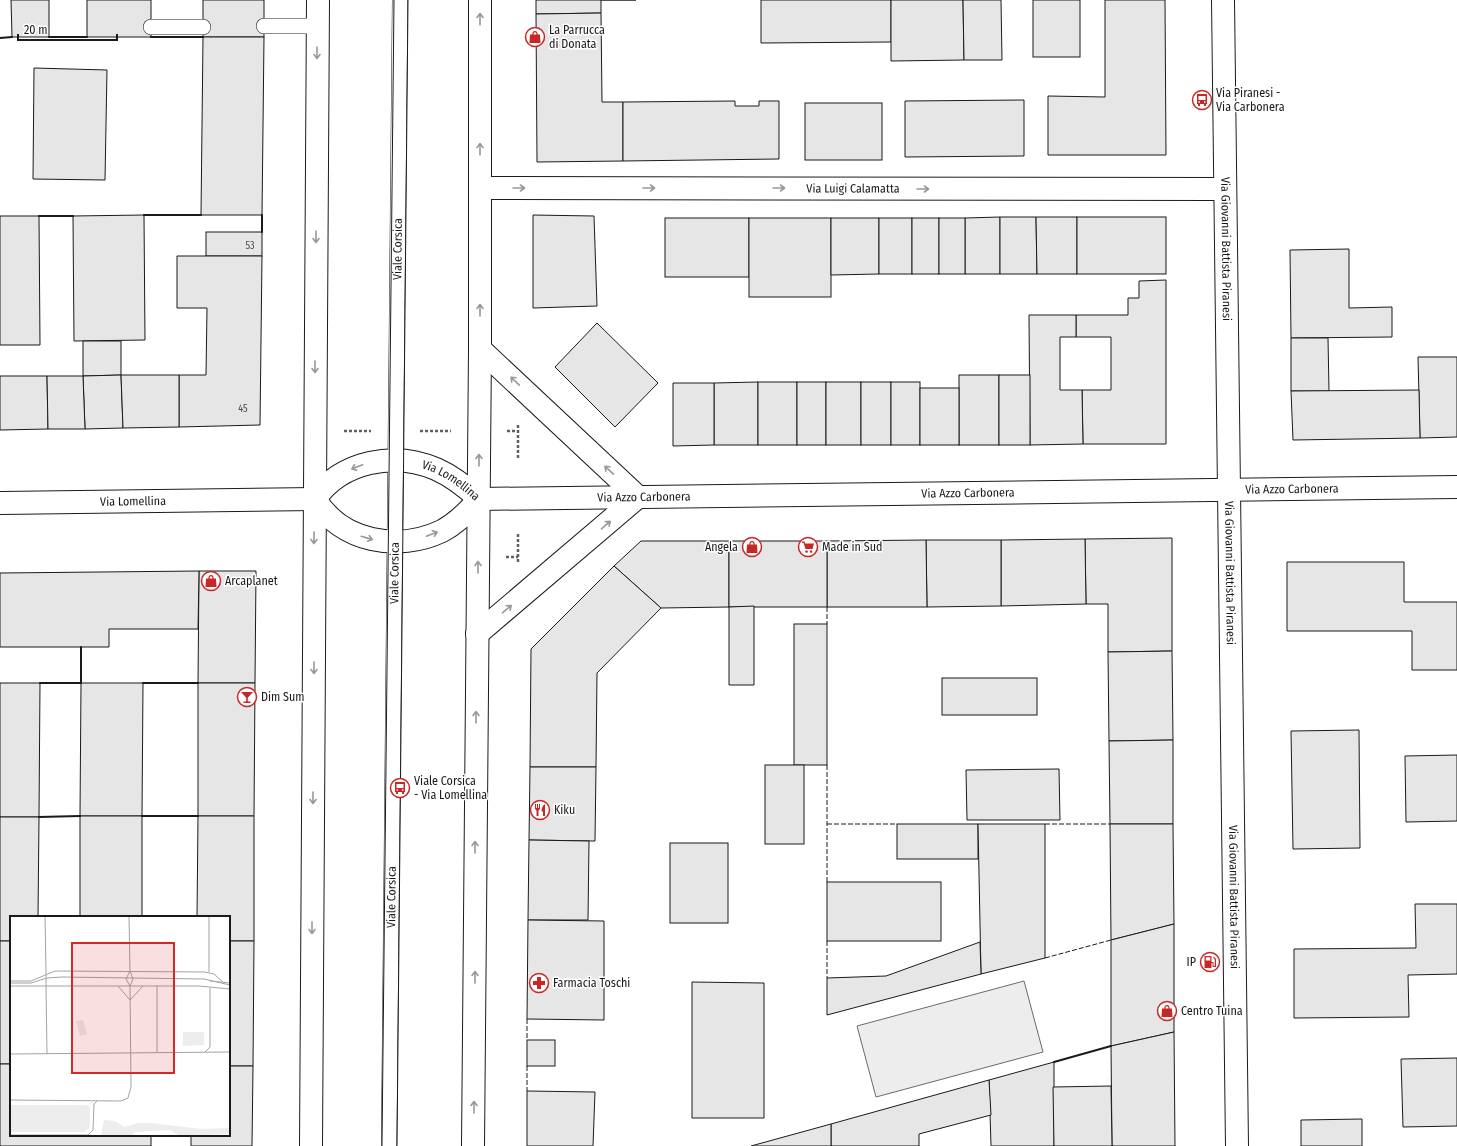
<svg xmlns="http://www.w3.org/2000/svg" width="1457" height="1146" font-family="'Fira Sans Condensed',sans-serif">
<rect width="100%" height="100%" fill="#fff"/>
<path fill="#ededed" stroke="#6a6a6a" d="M1024,981L1043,1052L876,1097L857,1026Z"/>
<g fill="#e6e6e6" stroke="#1a1a1a">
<path d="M11,0H49V37H12Z"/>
<rect x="87" y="0" width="64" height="37"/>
<rect x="203" y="0" width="61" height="37"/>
<path d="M536,0H636H601V13L536,14Z"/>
<path d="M761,0H891V42L761,43Z"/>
<path d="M891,0H963L964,60L891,61Z"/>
<path d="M963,0H1001L1002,60H964Z"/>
<rect x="1033" y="0" width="47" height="57"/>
<path d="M1105,0H1165L1166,155H1048V96L1105,97Z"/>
<path d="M601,13L602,102H623V161L537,162L536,14Z"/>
<path d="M203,37H264L262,215H201Z"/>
<path d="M34,68L107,70L105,180L33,179Z"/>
<path d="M1024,100V156L905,157V101Z"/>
<path d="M735,101V106H759V101H779V159L623,161V102Z"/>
<rect x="805" y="103" width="77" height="57"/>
<path d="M144,215L145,340L74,341L73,216Z"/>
<path d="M533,215L594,216L597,306L533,308Z"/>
<path d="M0,216H39L40,345H0Z"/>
<path d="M1000,217V274H965V218Z"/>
<path d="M1000,217H1036L1037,274H1000Z"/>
<path d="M1036,217H1077V274H1037Z"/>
<rect x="1077" y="217" width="89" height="57"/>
<rect x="665" y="218" width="84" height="59"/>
<rect x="749" y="218" width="82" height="79"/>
<path d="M831,218H879V274L831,275Z"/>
<rect x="879" y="218" width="33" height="56"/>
<rect x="912" y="218" width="27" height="56"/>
<rect x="939" y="218" width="26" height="56"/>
<rect x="206" y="232" width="56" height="24"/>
<path d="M1349,249V308L1392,307V337L1291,338L1290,250Z"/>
<path d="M177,256H262L260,425L179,427V375H206L207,308H177Z"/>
<path d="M1166,280V444H1083L1082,390H1111V337H1076V315H1128V298H1139V281Z"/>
<path d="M1029,315H1076V337H1060V390H1082L1083,444L1030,445Z"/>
<path d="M597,323L658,383L615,427L555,367Z"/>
<path d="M1291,338H1328L1329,391H1291Z"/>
<path d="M83,341H121V375L83,376Z"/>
<path d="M1418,357H1457V437L1420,438Z"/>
<path d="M121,375L123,428L85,429L83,376Z"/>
<path d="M121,375H179V427L123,428Z"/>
<rect x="959" y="375" width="40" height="70"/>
<rect x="999" y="375" width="31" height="70"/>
<path d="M0,376H47L48,429L0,430Z"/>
<path d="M47,376H83L85,429H48Z"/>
<path d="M758,382V445H714V383Z"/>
<rect x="758" y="382" width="39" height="63"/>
<rect x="797" y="382" width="29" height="63"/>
<rect x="826" y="382" width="35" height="63"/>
<rect x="861" y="382" width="30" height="63"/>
<rect x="891" y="382" width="29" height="63"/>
<path d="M673,383H714V445L673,446Z"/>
<rect x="920" y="388" width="39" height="57"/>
<path d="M1419,390L1420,438L1293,440L1291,391Z"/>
<path d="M1172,538V651L1108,652V604H1086L1085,539Z"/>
<path d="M1085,539L1086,604L1001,606V540Z"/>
<path d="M926,540H1001V606L927,607Z"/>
<path d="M926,540L927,607H827V541Z"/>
<path d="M641,541H729V607L661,608L614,566Z"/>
<rect x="729" y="541" width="98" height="66"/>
<path d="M1287,562H1404V602H1457V670H1412V631H1287Z"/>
<path d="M614,566L661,608L597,673L596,767H530L531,649Z"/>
<path d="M199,571H256L255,683H198Z"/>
<path d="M199,571L198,629H109V647H0V573Z"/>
<path d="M754,606V685H729V607Z"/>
<rect x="794" y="624" width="33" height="141"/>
<path d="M1172,651L1173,740L1109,741L1108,652Z"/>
<rect x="942" y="678" width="95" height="37"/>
<path d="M0,683H40L39,817H0Z"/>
<path d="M81,683H143L142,816H80Z"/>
<path d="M198,683H255L254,816H198Z"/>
<path d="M1359,730L1360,848L1293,849L1291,731Z"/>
<path d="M1173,740V824H1110L1109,741Z"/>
<path d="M1457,755V821L1406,822L1405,756Z"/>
<rect x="765" y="765" width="39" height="79"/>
<path d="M530,767H596L595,841L529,840Z"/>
<path d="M1059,769L1060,820H967L966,770Z"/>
<rect x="80" y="816" width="62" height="101"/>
<path d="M198,816H254V941H229V917H197Z"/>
<path d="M0,817H39L38,917H11V941H0Z"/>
<rect x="897" y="824" width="81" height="35"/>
<path d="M978,824H1045V958L981,974Z"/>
<path d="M1110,824H1173L1174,924L1111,940Z"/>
<path d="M529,840L589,841L588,920H528Z"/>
<rect x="670" y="843" width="58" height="80"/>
<rect x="827" y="882" width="114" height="59"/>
<path d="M1415,904H1457V974L1408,975L1409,1017L1294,1018V949L1416,948Z"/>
<path d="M528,920L604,921V1020L527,1019Z"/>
<path d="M1174,924V1032L1111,1046V940Z"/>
<rect x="0" y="941" width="11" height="123"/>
<path d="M229,941H254L253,1066H229Z"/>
<path d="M980,942L981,974L827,1015V978L886,976Z"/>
<path d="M692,982L764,983V1118H692Z"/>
<path d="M1174,1032L1175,1146H1112L1111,1046Z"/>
<rect x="527" y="1040" width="28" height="26"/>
<path d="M1457,1058V1126L1403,1127L1401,1059Z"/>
<path d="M1054,1062V1146H991L989,1080Z"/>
<path d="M0,1064H11V1135H151V1146H0Z"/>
<path d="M229,1066H253L252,1146H191V1135H229Z"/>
<path d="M989,1080L991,1115L919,1134V1146H831V1124Z"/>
<path d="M1111,1086L1112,1146H1054L1053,1087Z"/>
<path d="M527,1091L595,1092L593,1146H527Z"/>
<path d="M1362,1119V1146H1301V1120Z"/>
<path d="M831,1124V1146H751Z"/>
</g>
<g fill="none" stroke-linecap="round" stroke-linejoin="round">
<g stroke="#1a1a1a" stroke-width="16">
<g id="lane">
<path d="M264,26H317"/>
<path d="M151,27H203"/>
<path id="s1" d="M389,1146L400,0"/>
</g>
</g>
<g stroke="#1a1a1a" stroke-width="24">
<g id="street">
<path id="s2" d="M1223,0L1237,1146"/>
<path id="s3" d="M480,188L1225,189"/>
</g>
</g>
<g stroke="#1a1a1a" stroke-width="24">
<g id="secondary">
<path d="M480,349L638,497"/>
<path d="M315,499C341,542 398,552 442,531C457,523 468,512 479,499"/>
<path id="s4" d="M315,499C341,461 395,451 436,469C452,476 466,487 479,499"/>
<path id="s5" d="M479,499L1457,487"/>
<path id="s6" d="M0,503L315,499"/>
<path d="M477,634L638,497"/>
</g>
</g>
<g stroke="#1a1a1a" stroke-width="24">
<g id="primary">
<path d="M311,1146L318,0"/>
<path d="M473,1146L480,349V0"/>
</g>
</g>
<g stroke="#5f5f5f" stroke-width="2.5" stroke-dasharray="3 2" stroke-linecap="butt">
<path d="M344,431H371"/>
<path d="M420,431H451"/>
<path d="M507,431H517"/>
<path d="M518,458V423"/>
<path d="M518,534V562"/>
<path d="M506,557H518"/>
</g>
<use href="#lane" stroke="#fff" stroke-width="15"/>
<use href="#street" stroke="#fff" stroke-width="22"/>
<use href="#secondary" stroke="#fff" stroke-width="22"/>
<use href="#primary" stroke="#fff" stroke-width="22"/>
<g stroke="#1a1a1a" stroke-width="1">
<path d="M382,1146L394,0"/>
<path d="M397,1146L408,0"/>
</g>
<g stroke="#1a1a1a" stroke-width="1" stroke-dasharray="5 2" stroke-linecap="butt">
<path d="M827,607V624"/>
<path d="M827,765V882"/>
<path d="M827,824H897"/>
<path d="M1045,824H1110"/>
<path d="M827,941V978"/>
<path d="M1045,958L1111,940"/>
<path d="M527,1019V1040"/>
<path d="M527,1066V1091"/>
</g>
<g stroke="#1a1a1a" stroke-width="2">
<path d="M49,37H87"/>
<path d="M151,37H203"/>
<path d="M0,38L12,37"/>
<path d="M144,215H201"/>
<path d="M262,215V232"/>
<path d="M39,216H73"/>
<path d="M40,683H81V647"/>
<path d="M143,683H198"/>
<path d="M142,816H198"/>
<path d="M39,817L80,816"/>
<path d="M1054,1062L1111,1046"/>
</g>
</g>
<defs><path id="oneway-shaft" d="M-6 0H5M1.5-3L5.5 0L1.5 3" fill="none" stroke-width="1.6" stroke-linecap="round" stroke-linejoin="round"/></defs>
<g stroke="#989898">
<use href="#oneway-shaft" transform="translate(480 19) rotate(-90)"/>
<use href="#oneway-shaft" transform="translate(317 53) rotate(90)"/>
<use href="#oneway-shaft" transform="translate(480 149) rotate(-90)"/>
<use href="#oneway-shaft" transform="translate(519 188)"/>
<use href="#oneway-shaft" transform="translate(649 188)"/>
<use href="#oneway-shaft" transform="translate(779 188)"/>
<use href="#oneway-shaft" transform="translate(923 189)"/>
<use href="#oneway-shaft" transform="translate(316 237) rotate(90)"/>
<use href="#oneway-shaft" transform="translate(480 310) rotate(-90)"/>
<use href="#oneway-shaft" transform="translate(315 367) rotate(90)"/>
<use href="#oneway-shaft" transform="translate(515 381) rotate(-136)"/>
<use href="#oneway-shaft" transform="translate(479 460) rotate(-90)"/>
<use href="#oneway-shaft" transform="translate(357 467) rotate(159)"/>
<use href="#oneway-shaft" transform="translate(609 470) rotate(-137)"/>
<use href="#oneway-shaft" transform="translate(606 525) rotate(-41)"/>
<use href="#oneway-shaft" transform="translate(432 534) rotate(-21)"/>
<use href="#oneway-shaft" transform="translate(314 538) rotate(91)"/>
<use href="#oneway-shaft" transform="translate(367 538) rotate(16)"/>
<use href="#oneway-shaft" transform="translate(478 567) rotate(-90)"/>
<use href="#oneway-shaft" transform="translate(507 609) rotate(-40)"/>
<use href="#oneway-shaft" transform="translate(314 668) rotate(90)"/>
<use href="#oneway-shaft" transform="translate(476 717) rotate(-90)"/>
<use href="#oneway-shaft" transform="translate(313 798) rotate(90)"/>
<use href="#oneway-shaft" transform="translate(475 847) rotate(-90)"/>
<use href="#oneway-shaft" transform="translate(312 928) rotate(90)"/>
<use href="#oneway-shaft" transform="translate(475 977) rotate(-90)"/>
<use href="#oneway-shaft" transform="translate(474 1107) rotate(-90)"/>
</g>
<defs>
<g id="shop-ring" transform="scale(1)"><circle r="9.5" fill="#fff" stroke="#c62828" stroke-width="1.5"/><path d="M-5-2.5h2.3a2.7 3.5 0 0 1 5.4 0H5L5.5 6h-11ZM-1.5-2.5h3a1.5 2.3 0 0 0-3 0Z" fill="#c62828"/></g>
<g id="bus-ring" transform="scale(1)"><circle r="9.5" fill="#fff" stroke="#c62828" stroke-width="1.5"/><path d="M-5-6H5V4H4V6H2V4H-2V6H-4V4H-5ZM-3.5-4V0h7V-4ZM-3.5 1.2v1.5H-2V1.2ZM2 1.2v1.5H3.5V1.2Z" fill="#c62828"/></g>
<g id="supermarket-ring" transform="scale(1)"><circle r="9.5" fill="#fff" stroke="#c62828" stroke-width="1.5"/><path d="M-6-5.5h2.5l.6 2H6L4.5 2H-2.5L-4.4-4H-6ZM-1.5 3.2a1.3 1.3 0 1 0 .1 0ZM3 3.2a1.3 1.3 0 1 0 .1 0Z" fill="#c62828"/></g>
<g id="bar-ring" transform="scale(1)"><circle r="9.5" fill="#fff" stroke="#c62828" stroke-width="1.5"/><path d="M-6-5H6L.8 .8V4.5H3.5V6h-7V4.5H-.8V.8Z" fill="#c62828"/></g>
<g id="restaurant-ring" transform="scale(1)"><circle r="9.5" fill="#fff" stroke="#c62828" stroke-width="1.5"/><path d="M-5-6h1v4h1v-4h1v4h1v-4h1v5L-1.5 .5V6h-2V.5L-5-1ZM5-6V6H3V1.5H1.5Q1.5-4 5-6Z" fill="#c62828"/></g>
<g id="fuel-ring" transform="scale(1)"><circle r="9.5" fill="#fff" stroke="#c62828" stroke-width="1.5"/><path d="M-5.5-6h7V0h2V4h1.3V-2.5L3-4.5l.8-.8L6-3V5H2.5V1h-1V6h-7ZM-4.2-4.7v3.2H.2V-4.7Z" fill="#c62828"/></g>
<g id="pharmacy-ring" transform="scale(1)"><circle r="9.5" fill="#fff" stroke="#c62828" stroke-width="1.5"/><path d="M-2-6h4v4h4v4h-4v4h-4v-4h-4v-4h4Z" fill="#c62828"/></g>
</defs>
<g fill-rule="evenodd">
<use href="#shop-ring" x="535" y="37"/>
<use href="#bus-ring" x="1202" y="100"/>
<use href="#shop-ring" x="752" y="547"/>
<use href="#supermarket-ring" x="808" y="547"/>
<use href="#shop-ring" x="211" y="581"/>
<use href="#bar-ring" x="247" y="697"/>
<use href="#bus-ring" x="400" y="788"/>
<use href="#restaurant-ring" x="540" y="810"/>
<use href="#fuel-ring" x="1210" y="962"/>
<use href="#pharmacy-ring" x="539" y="983"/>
<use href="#shop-ring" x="1167" y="1011"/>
</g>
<g text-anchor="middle" stroke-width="3" stroke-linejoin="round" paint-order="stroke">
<g font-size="10" fill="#4d4d4d">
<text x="250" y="249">53</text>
<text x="243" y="412">45</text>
</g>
<g font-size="12" fill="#1a1a1a" stroke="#fff" text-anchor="start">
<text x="549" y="34">La Parrucca<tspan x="549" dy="14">di Donata</tspan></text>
<text x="1216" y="97">Via Piranesi -<tspan x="1216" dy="14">Via Carbonera</tspan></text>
<text x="738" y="551" text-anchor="end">Angela</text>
<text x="822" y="551">Made in Sud</text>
<text x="225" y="585">Arcaplanet</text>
<text x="261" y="701">Dim Sum</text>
<text x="414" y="785">Viale Corsica<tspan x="414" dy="14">- Via Lomellina</tspan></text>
<text x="554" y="814">Kiku</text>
<text x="1196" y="966" text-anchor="end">IP</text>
<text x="553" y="987">Farmacia Toschi</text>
<text x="1181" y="1015">Centro Tuina</text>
</g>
<g font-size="12" fill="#1a1a1a" stroke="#fff">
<text dy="4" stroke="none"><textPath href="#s3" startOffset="373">Via Luigi Calamatta</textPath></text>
<text dy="4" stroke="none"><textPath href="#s1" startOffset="897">Viale Corsica</textPath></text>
<text dy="4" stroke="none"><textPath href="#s2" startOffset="249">Via Giovanni Battista Piranesi</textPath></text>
<text dy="4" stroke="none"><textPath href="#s4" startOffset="153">Via Lomellina</textPath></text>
<text dy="4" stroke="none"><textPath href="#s5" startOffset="813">Via Azzo Carbonera</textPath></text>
<text dy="4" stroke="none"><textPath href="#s5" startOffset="489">Via Azzo Carbonera</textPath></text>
<text dy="4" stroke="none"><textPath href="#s5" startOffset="165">Via Azzo Carbonera</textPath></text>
<text dy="4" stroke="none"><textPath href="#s6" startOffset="133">Via Lomellina</textPath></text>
<text dy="4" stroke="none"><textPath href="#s1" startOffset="573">Viale Corsica</textPath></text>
<text dy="4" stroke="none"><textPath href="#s2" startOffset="573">Via Giovanni Battista Piranesi</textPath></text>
<text dy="4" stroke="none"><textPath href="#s1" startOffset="249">Viale Corsica</textPath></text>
<text dy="4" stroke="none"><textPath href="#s2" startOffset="897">Via Giovanni Battista Piranesi</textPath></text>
</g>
</g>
<g transform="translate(10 916)">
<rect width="220" height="220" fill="#fff"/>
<path d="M73,104L77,118L70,120L66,105ZM194,116V129L173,130V116ZM0,189H76L80,191V211L74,216H0ZM94,204L105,205L114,211L128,207H141L191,213L220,212V218L170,220L160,214L125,216L121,220H91Z" fill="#ededed"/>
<path fill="none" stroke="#a3a3a3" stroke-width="1" d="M35,0L36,57M119,0L120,55L123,63L120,70M199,0V56M120,55L116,63L120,70M36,57V70M0,65H21L45,55L195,56L204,58L213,66M200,65L220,67M0,67H21L37,62L52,61L194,63L220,69M0,70H189L220,73M36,70L37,138M108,70L120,84M120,84L133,70M147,136V70M195,136L200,131V72M0,138L220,136M0,184L111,185L118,182L121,171L120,70M0,219H78L83,214L84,188L87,185"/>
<path fill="#d62828" fill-opacity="0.15" stroke="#d62828" stroke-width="2" d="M62,27H164V157H62Z"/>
<rect width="220" height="220" fill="none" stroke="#1a1a1a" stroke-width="2"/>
</g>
<path d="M18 34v6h99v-6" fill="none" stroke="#1a1a1a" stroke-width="2"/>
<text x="24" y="34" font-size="12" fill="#1a1a1a" stroke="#ffffff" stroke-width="3" paint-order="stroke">20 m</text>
</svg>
